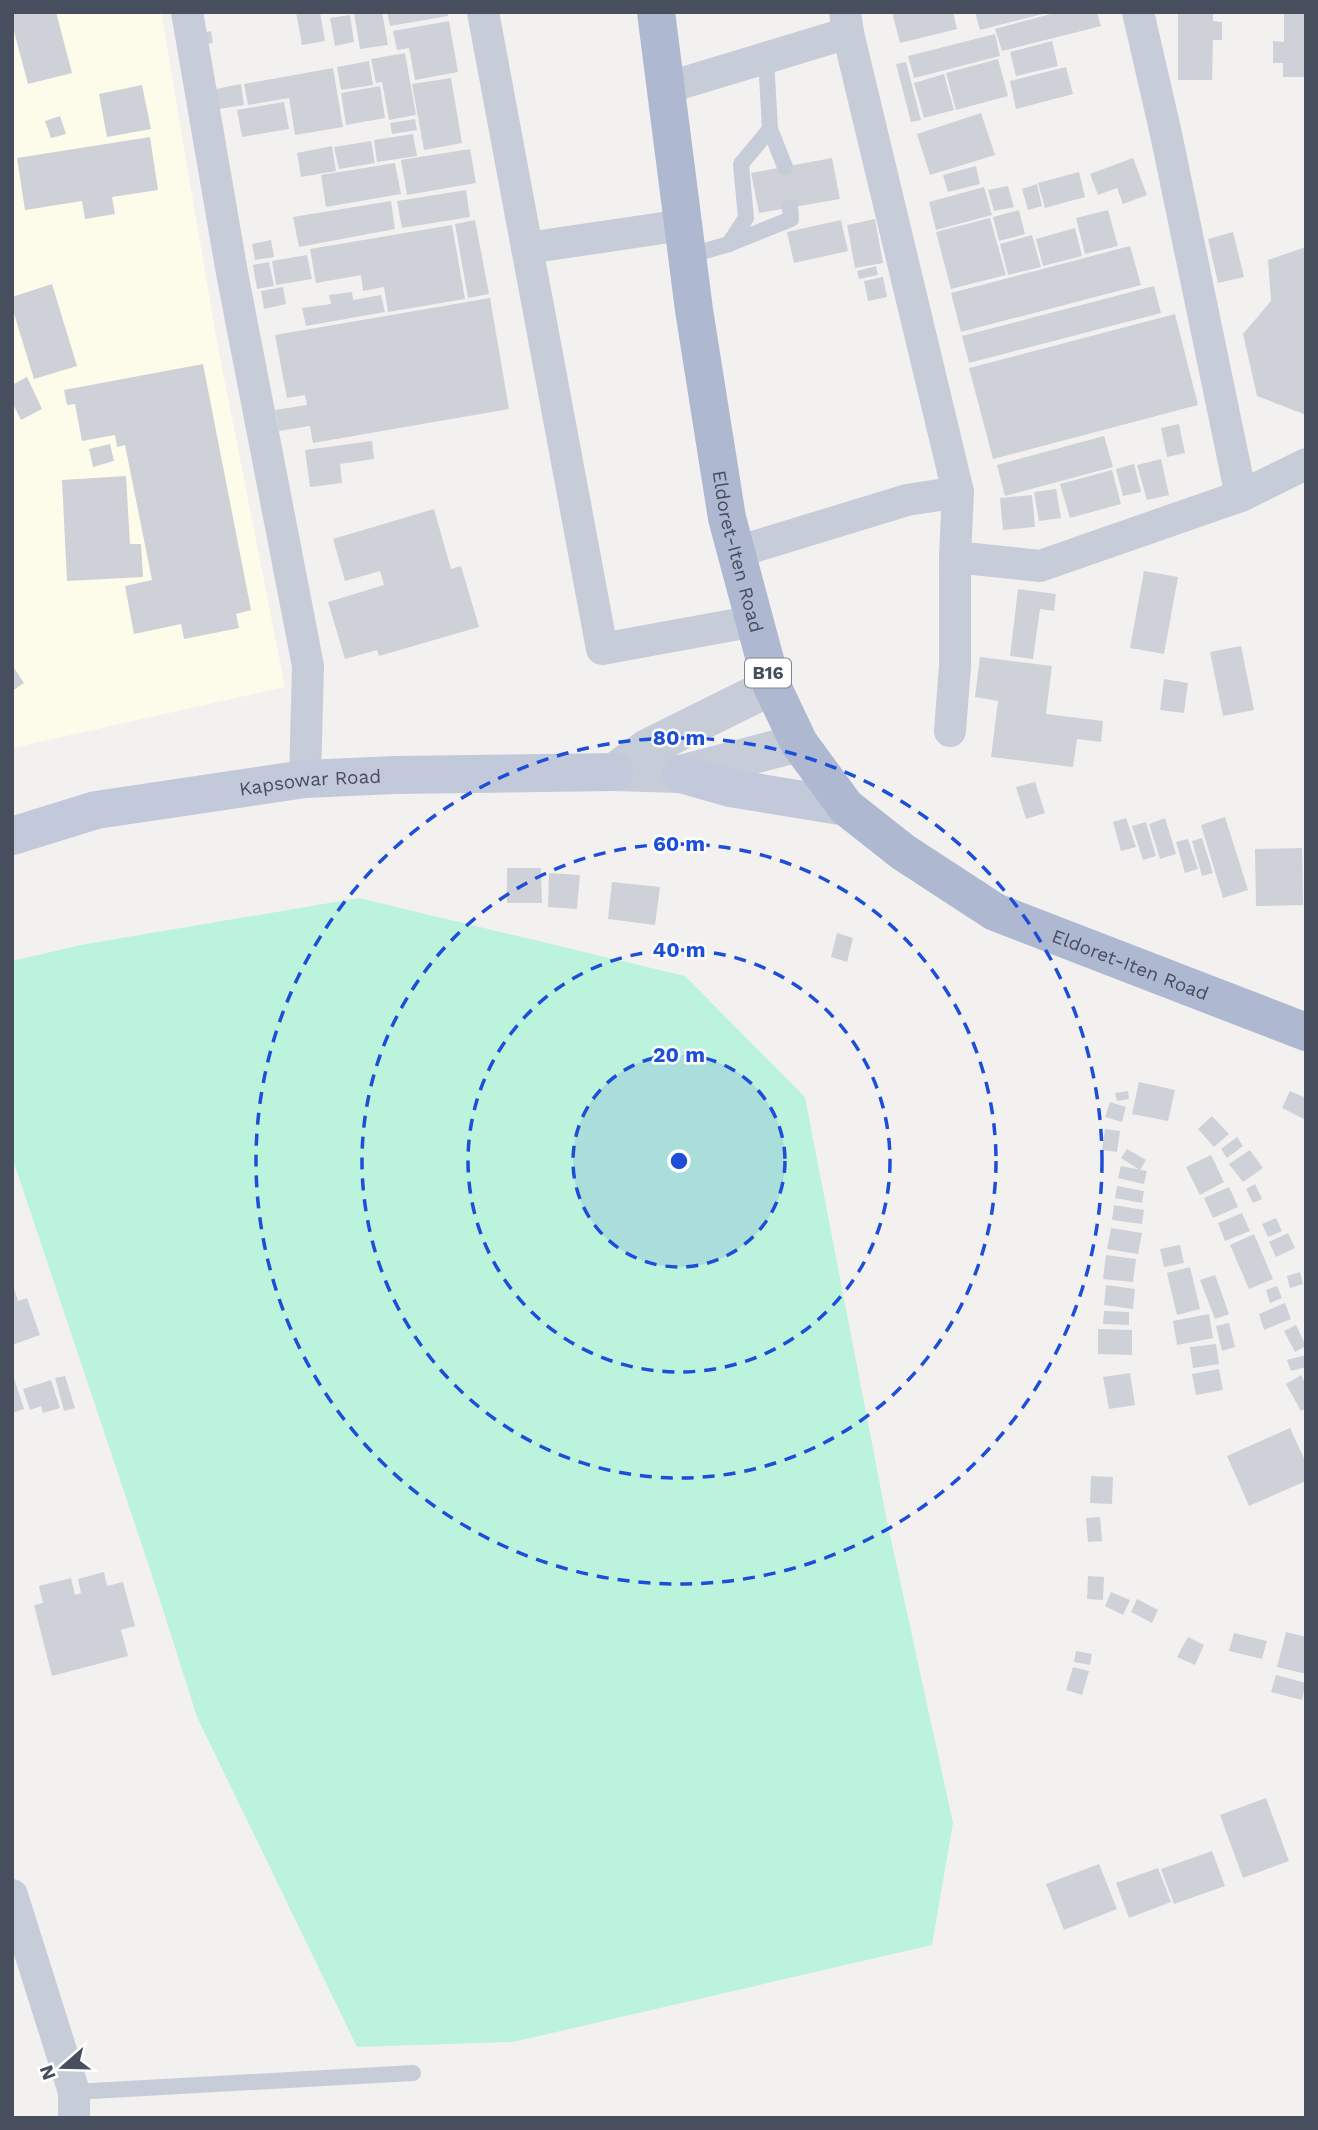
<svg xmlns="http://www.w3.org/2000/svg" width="1318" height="2130" font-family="'Work Sans',sans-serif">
<rect width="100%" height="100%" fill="#f3f1f0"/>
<path fill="#fdfcea" d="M12,12H161L218,348L285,687L12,748Z"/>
<path fill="#bcf3dc" d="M359,898L685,976L805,1097L887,1521L953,1823L932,1945L513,2042L357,2047L197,1717L151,1572L12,1157V961L86,944Z"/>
<g fill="#cfd1d8">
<path d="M12,12H56L72,73L28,84L12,24Z"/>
<path d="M296,12H320L325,41L302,45Z"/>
<path d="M382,12L388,45L360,49L354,13Z"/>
<path d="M387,12H447L448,16L390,26Z"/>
<path d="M892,12H953L957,29L900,43Z"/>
<path d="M975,12H1047V13L980,30Z"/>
<path d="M1058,12H1097L1101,26L1002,51L995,29Z"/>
<path d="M1178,12H1213V21L1222,22V40H1213L1212,80H1178Z"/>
<path d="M1284,12H1306V77H1283V63H1273V41L1284,42Z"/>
<path d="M350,15L354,42L335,46L330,18Z"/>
<path d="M449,21L458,72L415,80L409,48L397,50L393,31Z"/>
<path d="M211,31L213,43L200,45L198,34Z"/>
<path d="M995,34L1000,56L914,78L908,56Z"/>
<path d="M1052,41L1058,66L1016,76L1010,52Z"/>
<path d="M405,53L416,115L389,120L382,82L376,83L371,59Z"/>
<path d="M998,59L1008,96L956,110L946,73Z"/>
<path d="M369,61L373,85L341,90L337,67Z"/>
<path d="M906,62L921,120L911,122L896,64Z"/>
<path d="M1066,67L1073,94L1016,109L1010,81Z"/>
<path d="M333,68L343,127L295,135L289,98L248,105L244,84Z"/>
<path d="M944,74L954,110L924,118L914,83Z"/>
<path d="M451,78L462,143L424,150L412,84Z"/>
<path d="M241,84L244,105L219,109L216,89Z"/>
<path d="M142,85L151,129L107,137L99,94Z"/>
<path d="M380,86L385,118L346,125L341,93Z"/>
<path d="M284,102L289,129L242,137L237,110Z"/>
<path d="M981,113L995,155L930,175L917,134Z"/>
<path d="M60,116L66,134L51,138L45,121Z"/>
<path d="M415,119L417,130L392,134L390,123Z"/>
<path d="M413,134L417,156L377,162L374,140Z"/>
<path d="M150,137L158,190L112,197L115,214L85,219L82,201L25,210L17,158Z"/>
<path d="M371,141L375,163L339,169L334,147Z"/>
<path d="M332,146L336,171L301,177L297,153Z"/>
<path d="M470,149L476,183L407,195L401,160Z"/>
<path d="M832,158L840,199L759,213L751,173Z"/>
<path d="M1133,158L1147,195L1123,204L1117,188L1098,195L1090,174Z"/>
<path d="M395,163L401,194L326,207L321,175Z"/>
<path d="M976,166L980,184L948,192L943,175Z"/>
<path d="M1079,172L1085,197L1045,208L1038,183Z"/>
<path d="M1037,184L1042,206L1028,210L1022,189Z"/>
<path d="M1008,186L1014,207L994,211L988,190Z"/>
<path d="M984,187L992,215L936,230L929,202Z"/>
<path d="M466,190L470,217L402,228L397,201Z"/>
<path d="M391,201L395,229L299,247L293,217Z"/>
<path d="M1019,210L1025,234L999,241L993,217Z"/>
<path d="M1108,210L1118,246L1085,254L1076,218Z"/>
<path d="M990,218L1006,275L951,289L936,232Z"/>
<path d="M875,219L883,263L855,268L847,225Z"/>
<path d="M475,220L489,294L468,298L455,224Z"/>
<path d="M841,220L848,251L794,263L787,232Z"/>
<path d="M452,225L465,299L388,312L384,287L363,291L361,275L316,283L310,249Z"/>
<path d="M1075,228L1082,256L1043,266L1036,239Z"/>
<path d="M1233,232L1244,277L1218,283L1208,239Z"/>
<path d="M1032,235L1041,267L1008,275L1000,244Z"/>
<path d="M271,240L274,257L255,260L252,244Z"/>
<path d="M1130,246L1141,285L961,332L951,293Z"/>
<path d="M1306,247V415L1257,396L1243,334L1271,301L1268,260Z"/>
<path d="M307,255L312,279L276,285L272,261Z"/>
<path d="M269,262L274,286L257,289L253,265Z"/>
<path d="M876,266L878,275L859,279L857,271Z"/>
<path d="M883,277L887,297L868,301L864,281Z"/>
<path d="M52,284L77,366L34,379L12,307V297Z"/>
<path d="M1154,286L1161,313L969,363L962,336Z"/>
<path d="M283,287L286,304L264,309L261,291Z"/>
<path d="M352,292L353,300L381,295L385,312L306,326L302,308L331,304L329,295Z"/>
<path d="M490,298L509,409L313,443L310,426L279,431L275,410L307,405L305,395L287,398L275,335Z"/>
<path d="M1175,314L1198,405L993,459L969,368Z"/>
<path d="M203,364L251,610L236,614L239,628L184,639L181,624L134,634L125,586L152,580L125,445L117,447L115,435L82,441L75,404L67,405L64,390Z"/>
<path d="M27,377L42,409L21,420L12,402V385Z"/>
<path d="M1179,424L1185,453L1167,457L1161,428Z"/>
<path d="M1104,436L1113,467L1005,496L997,465Z"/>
<path d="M372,441L374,459L340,464L342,483L310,487L305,450Z"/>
<path d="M110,444L114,461L93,467L89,449Z"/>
<path d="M1161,459L1169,495L1147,500L1137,465Z"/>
<path d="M1134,464L1141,492L1123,496L1116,469Z"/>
<path d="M1112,470L1121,504L1070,518L1060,484Z"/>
<path d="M126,476L130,544H141L143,577L67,581L62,480Z"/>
<path d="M1056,489L1061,518L1039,521L1034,492Z"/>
<path d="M1032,495L1035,527L1003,530L1000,498Z"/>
<path d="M434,509L451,569L461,566L479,627L379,656L377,650L345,659L328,602L384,585L380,571L345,581L333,539Z"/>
<path d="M1144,571L1178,577L1164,654L1130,648Z"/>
<path d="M1018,589L1056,594L1054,611L1040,609L1033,659L1010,656Z"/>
<path d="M1241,646L1254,710L1223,716L1210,652Z"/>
<path d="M980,657L1052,666L1046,714L1103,721L1101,742L1077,739L1073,767L991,757L998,701L975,697Z"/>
<path d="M12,665L24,683L12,691Z"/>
<path d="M1164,679L1188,683L1184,713L1160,710Z"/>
<path d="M1035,782L1045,813L1026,819L1016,787Z"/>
<path d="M1225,817L1248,890L1223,898L1201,825Z"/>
<path d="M1126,818L1136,847L1121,851L1113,822Z"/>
<path d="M1165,818L1176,854L1160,859L1149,824Z"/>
<path d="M1146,822L1156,856L1143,860L1132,826Z"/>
<path d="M1202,838L1213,873L1202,876L1192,841Z"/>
<path d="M1188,839L1198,869L1185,873L1176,842Z"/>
<path d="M1302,848L1303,905L1256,906L1255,849Z"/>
<path d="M507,868H541L542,903H507Z"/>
<path d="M549,873L580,875L577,909L548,907Z"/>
<path d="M612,882L660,887L655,925L608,919Z"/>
<path d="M837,933L853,938L847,962L831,957Z"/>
<path d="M1139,1082L1175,1090L1168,1121L1132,1114Z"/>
<path d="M1128,1091L1129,1099L1117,1101L1115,1093Z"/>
<path d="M1290,1091L1306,1098V1120L1282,1108Z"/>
<path d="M1110,1102L1126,1107L1122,1122L1105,1117Z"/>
<path d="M1212,1116L1229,1134L1214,1147L1198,1129Z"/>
<path d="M1105,1129L1120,1131L1117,1152L1102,1150Z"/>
<path d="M1237,1137L1243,1146L1227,1158L1221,1149Z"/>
<path d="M1127,1149L1146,1160L1140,1170L1121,1158Z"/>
<path d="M1250,1150L1263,1168L1243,1182L1229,1164Z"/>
<path d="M1211,1155L1224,1182L1200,1195L1186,1167Z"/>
<path d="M1121,1166L1147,1171L1144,1184L1118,1178Z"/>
<path d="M1255,1184L1262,1199L1253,1203L1246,1189Z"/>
<path d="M1117,1186L1144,1191L1142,1203L1115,1198Z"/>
<path d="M1229,1187L1238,1207L1213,1218L1204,1198Z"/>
<path d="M1114,1205L1144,1210L1142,1224L1112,1220Z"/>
<path d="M1242,1213L1250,1231L1225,1241L1218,1223Z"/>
<path d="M1276,1218L1282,1231L1268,1237L1262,1224Z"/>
<path d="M1111,1228L1142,1233L1138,1254L1107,1249Z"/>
<path d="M1288,1233L1295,1248L1276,1257L1269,1242Z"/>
<path d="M1254,1234L1273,1279L1249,1289L1230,1245Z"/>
<path d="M1180,1245L1184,1263L1164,1267L1160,1249Z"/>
<path d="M1106,1255L1136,1259L1133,1282L1103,1279Z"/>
<path d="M1190,1267L1200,1309L1177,1315L1167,1273Z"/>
<path d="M1300,1272L1303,1284L1290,1288L1287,1276Z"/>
<path d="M1215,1275L1229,1314L1215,1319L1200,1280Z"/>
<path d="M13,1285L18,1301L27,1298L40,1335L12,1345Z"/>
<path d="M1106,1285L1135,1289L1133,1309L1104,1305Z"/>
<path d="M1277,1286L1282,1298L1270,1303L1266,1290Z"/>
<path d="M1285,1303L1291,1319L1264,1330L1259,1314Z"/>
<path d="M1104,1311L1129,1312V1325L1103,1324Z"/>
<path d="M1209,1314L1213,1338L1177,1345L1173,1321Z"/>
<path d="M1229,1323L1235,1347L1222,1351L1216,1326Z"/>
<path d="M1296,1325L1306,1346L1295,1352L1284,1331Z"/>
<path d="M1098,1329L1132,1330V1355L1098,1354Z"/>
<path d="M1216,1344L1219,1364L1193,1368L1190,1347Z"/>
<path d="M1306,1355V1367L1291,1371L1287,1360Z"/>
<path d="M1219,1369L1223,1390L1196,1395L1192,1374Z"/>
<path d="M12,1372L24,1409L12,1413Z"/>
<path d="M1130,1373L1135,1405L1109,1409L1103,1377Z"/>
<path d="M1301,1375L1306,1384V1408L1301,1411L1286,1384Z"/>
<path d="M65,1376L75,1408L64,1411L55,1378Z"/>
<path d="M51,1380L60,1408L43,1413L41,1406L30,1410L23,1389Z"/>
<path d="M1290,1428L1306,1463V1481L1249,1506L1227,1456Z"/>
<path d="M1091,1476L1113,1477L1112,1504L1090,1503Z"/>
<path d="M1100,1517L1102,1541L1088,1542L1086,1518Z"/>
<path d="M104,1572L107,1586L123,1582L135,1626L121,1630L128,1656L52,1676L34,1605L43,1603L39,1586L71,1578L75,1595L81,1593L78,1579Z"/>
<path d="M1088,1576L1104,1577L1103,1600L1087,1599Z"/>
<path d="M1111,1592L1130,1600L1123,1615L1105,1606Z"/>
<path d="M1137,1599L1158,1610L1152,1623L1131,1612Z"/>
<path d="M1286,1632L1306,1637V1674L1277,1667Z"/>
<path d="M1234,1633L1267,1641L1262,1659L1229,1651Z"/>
<path d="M1188,1637L1204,1645L1195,1665L1177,1657Z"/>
<path d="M1076,1651L1092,1654L1090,1665L1074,1662Z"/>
<path d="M1073,1667L1089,1671L1082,1695L1066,1690Z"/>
<path d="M1276,1675L1306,1683L1302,1700L1271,1692Z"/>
<path d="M1266,1798L1289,1861L1243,1878L1220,1815Z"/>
<path d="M1212,1851L1225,1886L1174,1904L1161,1869Z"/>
<path d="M1099,1864L1117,1909L1064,1930L1046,1884Z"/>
<path d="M1158,1868L1171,1902L1129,1918L1116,1883Z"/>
</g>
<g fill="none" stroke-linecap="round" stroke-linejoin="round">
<g stroke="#c6ccd8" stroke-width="16">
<path d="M770,129L785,167"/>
<path d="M729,244L791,219L790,207"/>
<path d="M688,256L729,244L746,218L741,164L770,129L766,58"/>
<path d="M74,2092L413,2073"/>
</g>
<g stroke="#c6ccd8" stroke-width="32">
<path d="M187,12L232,273L308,666L305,779"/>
<path d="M483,12L602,649L755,621"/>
<path d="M845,12L848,33L958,492L955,557V666L950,731"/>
<path d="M1138,12L1166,134L1241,496"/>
<path d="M666,88L848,33"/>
<path d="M527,248L683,225"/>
<path d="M737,552L907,500L958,492"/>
<path d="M955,557L1040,566L1241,496L1306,464"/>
<path d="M12,1895L74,2092V2118"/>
</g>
<g stroke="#c6ccd8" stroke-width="38">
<path d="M614,772L681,774L799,743"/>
<path d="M614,772L647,748L772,686"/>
</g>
<g stroke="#c2c9da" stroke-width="38">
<path d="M681,774L730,788L846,807"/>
<path id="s1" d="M12,836L96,810L305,779L395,775L614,772"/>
</g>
<path stroke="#aeb9d1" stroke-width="38" id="s2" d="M656,12L694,310L727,518L772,686L799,743L846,807L903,852L995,912L1306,1032"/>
</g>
<circle cx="679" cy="1161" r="106" fill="#1d4ed8" fill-opacity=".12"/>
<g fill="none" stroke="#1d4ed8" stroke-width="3.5" stroke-dasharray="12 9">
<circle cx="679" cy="1161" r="106"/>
<circle cx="679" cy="1161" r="211"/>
<circle cx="679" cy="1161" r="317"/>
<circle cx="679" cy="1161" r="423"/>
</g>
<g text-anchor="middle" stroke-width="5" stroke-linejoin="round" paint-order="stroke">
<rect fill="#fff" stroke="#7e848f" stroke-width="2" x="745" y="658.5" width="46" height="29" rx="5"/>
<g font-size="18" font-weight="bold" fill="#474f5f">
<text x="768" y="679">B16</text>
</g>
<g font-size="19" fill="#474f5f" stroke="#fff">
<text dy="7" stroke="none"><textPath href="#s2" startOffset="546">Eldoret-Iten Road</textPath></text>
<text dy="7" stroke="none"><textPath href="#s1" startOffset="304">Kapsowar Road</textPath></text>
<text dy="7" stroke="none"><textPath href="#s2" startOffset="1155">Eldoret-Iten Road</textPath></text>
</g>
</g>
<circle cx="679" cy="1161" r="10" fill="#1d4ed8" stroke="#fff" stroke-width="3.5"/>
<g font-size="21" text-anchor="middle" font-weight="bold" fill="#1d4ed8" stroke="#fff" stroke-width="5" stroke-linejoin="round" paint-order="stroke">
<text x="679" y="745">80 m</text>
<text x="679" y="851">60 m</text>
<text x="679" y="957">40 m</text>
<text x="679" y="1062">20 m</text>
</g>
<rect width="1318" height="2130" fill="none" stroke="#474f5f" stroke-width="28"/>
<g transform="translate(63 2067) rotate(250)" stroke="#ffffff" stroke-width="5" paint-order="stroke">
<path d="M0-5L12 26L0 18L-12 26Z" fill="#474f5f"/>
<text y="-10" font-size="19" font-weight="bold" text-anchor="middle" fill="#474f5f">N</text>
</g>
</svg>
